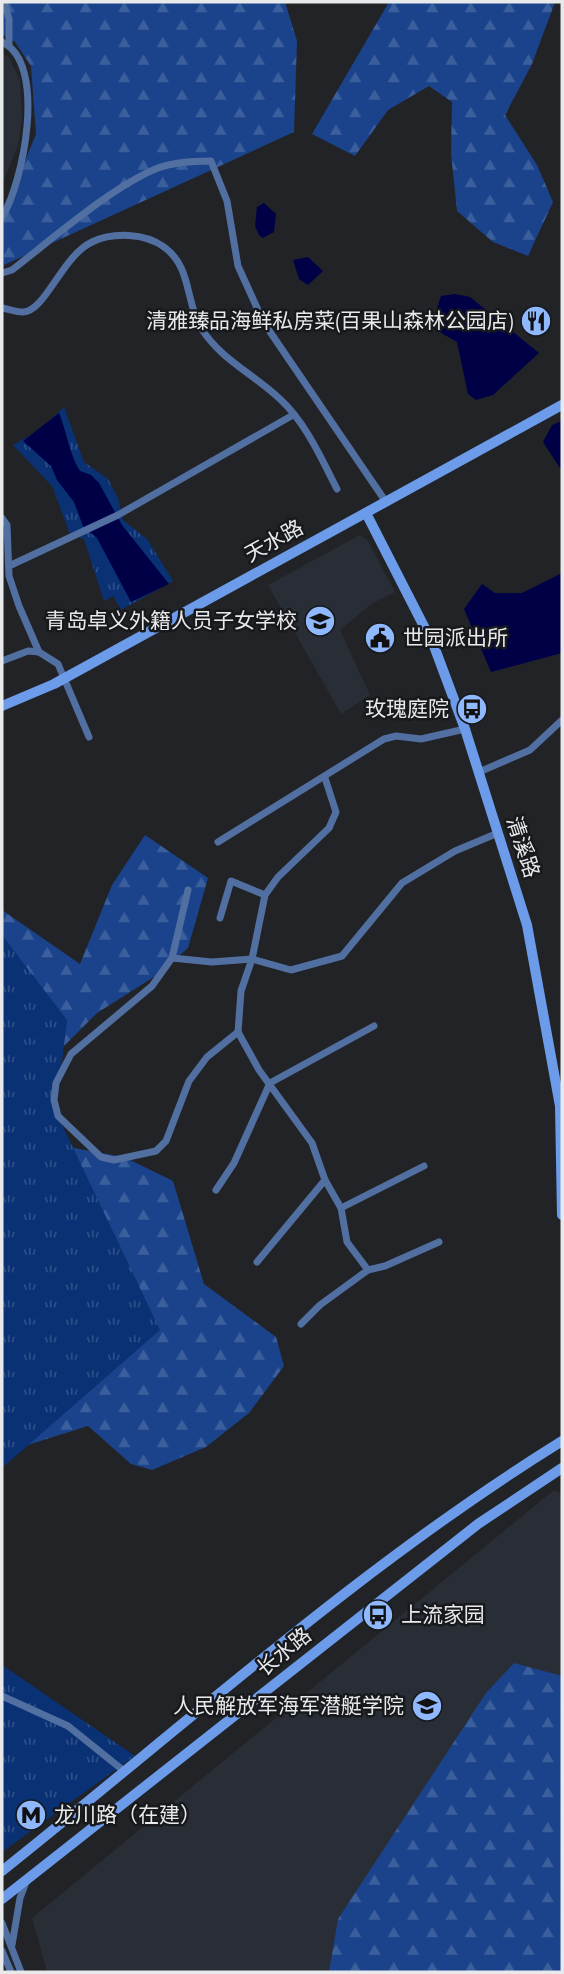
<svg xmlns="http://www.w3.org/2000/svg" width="564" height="1974" font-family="'PT Sans Narrow','Noto Sans SC',sans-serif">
<defs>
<pattern id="forest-firs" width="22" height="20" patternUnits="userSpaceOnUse" patternTransform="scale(1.75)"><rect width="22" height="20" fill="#1a438b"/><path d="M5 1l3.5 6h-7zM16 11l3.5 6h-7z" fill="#3b5e9c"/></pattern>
<pattern id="park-tufts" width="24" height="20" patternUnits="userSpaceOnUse" patternTransform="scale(1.75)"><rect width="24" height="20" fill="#093174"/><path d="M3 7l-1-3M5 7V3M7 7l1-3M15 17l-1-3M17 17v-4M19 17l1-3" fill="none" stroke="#2d4f88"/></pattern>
</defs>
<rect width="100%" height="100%" fill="#212326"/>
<g fill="#292e36">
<path d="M2,55L8,56L20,80L22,118L18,146L2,184Z"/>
<path d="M360,535L368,541L395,592L371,604L340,630L370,695L341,714L268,585Z"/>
<path d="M554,1490L562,1494V1972H47L32,1918Z"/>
</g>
<g fill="url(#forest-firs)">
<path d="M2,2H285L297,41L294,132L4,265L2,218L36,134L31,66L15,42L2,34Z"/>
<path d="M389,2H555L532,64L505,115L537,165L553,202L528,256L493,242L457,211L451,153L452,102L429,86L388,110L355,156L312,134Z"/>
<path d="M145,835L208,878L188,948L157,975L97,1013L44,1066L57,1145L124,1157L173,1181L204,1284L276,1337L284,1366L249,1413L206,1447L152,1470L131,1464L88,1426L2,1453V910L80,964L112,885Z"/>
<path d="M514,1663L562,1676V1972H329L338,1919L486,1693Z"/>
</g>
<g fill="url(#park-tufts)">
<path d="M64,407L84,462L108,479L118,498L123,520L147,539L173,581L121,610L113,596L104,601L84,539L70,534L52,486L13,445L41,429Z"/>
<path d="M2,935L67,1020L56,1112L160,1330L2,1468Z"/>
<path d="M2,1665L135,1756L2,1852Z"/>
</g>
<g fill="#000047">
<path d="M264,203L276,214L274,232L263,238L259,235L255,226L257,207Z"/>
<path d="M308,257L323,271L308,285L299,279L293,260Z"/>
<path d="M455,294L470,297L539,353L493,395L476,400L468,394L457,342L431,327L441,296Z"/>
<path d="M59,413C67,432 69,454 80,471L91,475L99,483L122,525L169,584L131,602L97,538L83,526L74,502L57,480L51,466L23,441Z"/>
<path d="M562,421V471L543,442L552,425Z"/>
<path d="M562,573V653L491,672L464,609L482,584L495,593H522Z"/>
</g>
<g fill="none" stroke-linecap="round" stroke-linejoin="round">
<g stroke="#526fa1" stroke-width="7">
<path d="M4,2L9,19V45"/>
<path d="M2,42C48,63 23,184 2,217"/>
<path d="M2,273L12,270C51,240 114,185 158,168C175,162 193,161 211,161L227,201L238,266L264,323L386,502"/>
<path d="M2,308C8,309 16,312 23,312C45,312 62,256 92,242C113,232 145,233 164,247C192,267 185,301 201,328C221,360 254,374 280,399C306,423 321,458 337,489"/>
<path d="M2,518L7,525L9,576L19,606L39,652L58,664L89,737"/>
<path d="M9,566L118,515L293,415"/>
<path d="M2,661L28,651L39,652"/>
<path d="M479,772L530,750L562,720"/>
<path d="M325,778L336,812L329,828L278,877L265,895L252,959L241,991L238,1032L259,1070L312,1143L325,1180L341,1208L347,1242L368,1270"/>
<path d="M218,842L384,739L396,736L421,739L465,729"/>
<path d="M188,890L172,958L152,986L71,1054L56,1083L54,1100L58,1116L101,1157L114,1160L156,1151L166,1141L189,1081L207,1057L238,1032"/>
<path d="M220,918L231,881L265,895"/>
<path d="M172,958L212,962L252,959L291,970L342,956L402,883L455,851L498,833"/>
<path d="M216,1190L234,1163L270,1083L374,1026"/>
<path d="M341,1208L424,1166"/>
<path d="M257,1262L325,1180"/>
<path d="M301,1324L320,1305L368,1270L385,1266L439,1242"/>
<path d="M2,1696L68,1726L124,1771"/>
<path d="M2,1923L21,1972"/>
<path d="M12,1945L20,1898L26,1882"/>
<path d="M2,1951L11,1972"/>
</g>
<g stroke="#6c9bea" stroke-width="10">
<path d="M366,513L434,646L465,729L527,925L560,1106L562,1215"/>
<path d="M2,706L54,684L562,405"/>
<path d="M2,1871C185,1725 362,1565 562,1441"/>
<path d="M2,1899L478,1524L562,1468"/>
</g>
</g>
<defs>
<g id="restaurant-disc" transform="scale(1.575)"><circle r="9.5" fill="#90b8fd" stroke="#17191d"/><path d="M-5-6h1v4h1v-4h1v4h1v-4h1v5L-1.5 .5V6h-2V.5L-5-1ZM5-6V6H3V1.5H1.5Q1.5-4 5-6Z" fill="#111"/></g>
<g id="school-disc" transform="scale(1.575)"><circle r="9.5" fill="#90b8fd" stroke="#17191d"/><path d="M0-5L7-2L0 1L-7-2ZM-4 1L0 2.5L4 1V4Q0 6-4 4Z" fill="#111"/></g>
<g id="civic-disc" transform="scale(1.575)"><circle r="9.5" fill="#90b8fd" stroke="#17191d"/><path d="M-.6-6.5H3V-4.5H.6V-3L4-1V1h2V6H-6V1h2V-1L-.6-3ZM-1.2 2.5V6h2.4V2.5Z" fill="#111"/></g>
<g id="bus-disc" transform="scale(1.575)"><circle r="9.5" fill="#90b8fd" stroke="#17191d"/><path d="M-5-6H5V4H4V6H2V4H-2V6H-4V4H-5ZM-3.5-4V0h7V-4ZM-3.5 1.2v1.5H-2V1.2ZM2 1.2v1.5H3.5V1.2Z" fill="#111"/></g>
<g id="university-disc" transform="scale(1.575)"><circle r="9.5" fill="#90b8fd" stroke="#17191d"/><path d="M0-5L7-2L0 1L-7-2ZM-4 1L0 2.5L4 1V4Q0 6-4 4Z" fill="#111"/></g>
<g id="metro-disc" transform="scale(1.575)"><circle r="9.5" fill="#90b8fd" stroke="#17191d"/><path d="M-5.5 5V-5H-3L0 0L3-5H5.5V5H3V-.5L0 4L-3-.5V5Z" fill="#111"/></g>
</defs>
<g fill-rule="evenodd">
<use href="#restaurant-disc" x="536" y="321"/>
<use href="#school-disc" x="320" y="621"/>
<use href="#civic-disc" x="380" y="638"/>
<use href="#bus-disc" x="472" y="709"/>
<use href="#bus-disc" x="378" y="1615"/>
<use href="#university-disc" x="427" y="1706"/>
<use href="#metro-disc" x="31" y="1815"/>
</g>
<g text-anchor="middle" stroke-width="5" stroke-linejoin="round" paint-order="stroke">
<g font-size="21" fill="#e7e9eb" stroke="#17191d" text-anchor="end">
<text x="513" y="328">清雅臻品海鲜私房菜(百果山森林公园店)</text>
<text x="297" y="628">青岛卓义外籍人员子女学校</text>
<text x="403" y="645" text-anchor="start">世园派出所</text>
<text x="449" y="716">玫瑰庭院</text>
<text x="401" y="1622" text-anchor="start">上流家园</text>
<text x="404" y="1713">人民解放军海军潜艇学院</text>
<text x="54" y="1822" text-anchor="start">龙川路（在建）</text>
</g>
<g font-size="21" fill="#e7e9eb" stroke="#17191d">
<text transform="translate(274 541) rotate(-29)" y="7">天水路</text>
<text transform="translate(523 847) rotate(72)" y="7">清溪路</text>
<text transform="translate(284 1652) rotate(-39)" y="7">长水路</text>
</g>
</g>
<rect width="564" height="1974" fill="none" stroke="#e7e9eb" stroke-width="7"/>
</svg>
